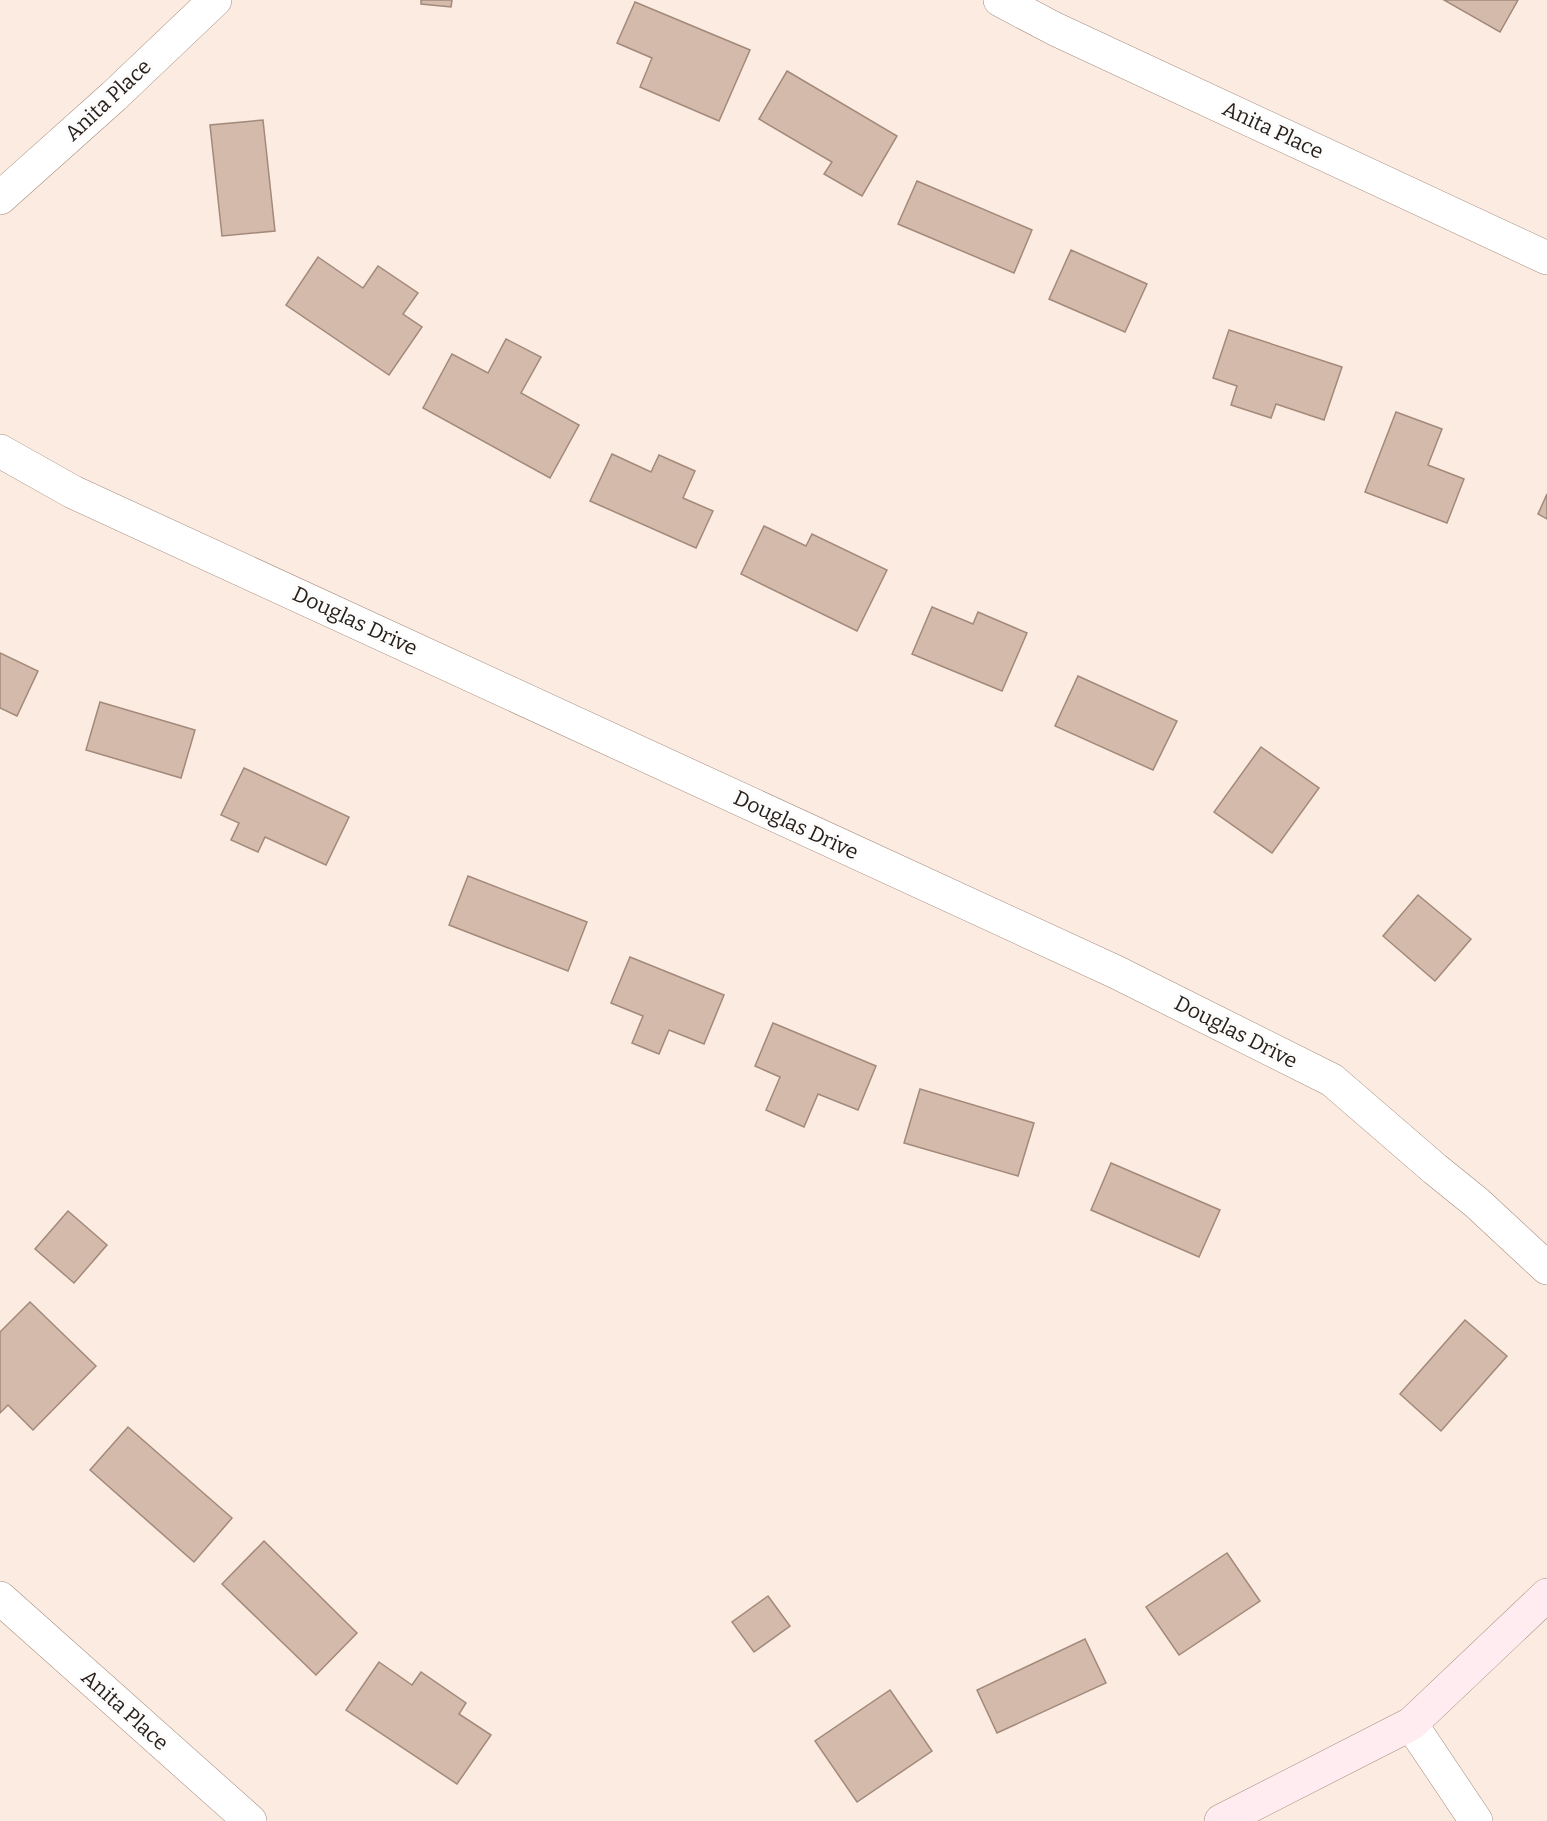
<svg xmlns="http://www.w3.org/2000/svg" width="1547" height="1821" font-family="Bitter,serif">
<rect width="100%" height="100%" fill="#fcebe1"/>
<g fill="#d4baaa" stroke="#a2897a" stroke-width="1.5">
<path d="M421,0H452L451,7L421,4Z"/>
<path d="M1444,0H1518L1500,32Z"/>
<path d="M635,2L750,50L719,121L640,87L652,58L617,43Z"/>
<path d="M787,71L897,136L862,196L824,174L832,162L759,119Z"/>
<path d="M263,120L275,231L222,236L210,125Z"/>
<path d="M917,181L1032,230L1014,273L898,224Z"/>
<path d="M1071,250L1147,284L1125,332L1049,299Z"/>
<path d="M318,257L363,288L378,266L418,293L403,314L422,327L389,375L286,305Z"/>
<path d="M1229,330L1342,367L1324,420L1276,404L1271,418L1231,405L1237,386L1213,378Z"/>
<path d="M506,339L541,357L521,393L579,425L550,478L423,408L452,354L488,373Z"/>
<path d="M1396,412L1442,429L1428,465L1464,479L1447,523L1365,492Z"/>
<path d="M612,454L651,472L659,455L695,471L683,498L713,511L696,548L590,501Z"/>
<path d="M1547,494V519L1538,514Z"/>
<path d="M764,526L806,546L812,534L887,570L857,631L741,574Z"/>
<path d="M932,607L973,624L978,612L1027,633L1002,691L912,654Z"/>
<path d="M0,653L38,671L17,716L0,708Z"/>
<path d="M1078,676L1177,721L1153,770L1055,726Z"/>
<path d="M100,702L195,730L181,778L86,750Z"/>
<path d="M1261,747L1319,788L1272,853L1214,812Z"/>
<path d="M244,768L349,817L326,865L265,837L258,852L231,840L239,823L221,815Z"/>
<path d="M468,876L587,922L568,971L449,925Z"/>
<path d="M1418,895L1471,939L1435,981L1383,936Z"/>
<path d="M630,957L724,995L704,1044L669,1030L659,1054L632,1043L643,1016L611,1003Z"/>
<path d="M773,1023L876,1066L858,1110L818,1094L804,1127L766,1110L780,1077L755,1066Z"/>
<path d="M920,1089L1034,1123L1018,1176L904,1143Z"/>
<path d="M1111,1163L1220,1210L1199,1257L1091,1210Z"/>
<path d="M68,1211L107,1245L74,1283L35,1249Z"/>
<path d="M30,1302L96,1366L33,1430L8,1405L0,1413V1332Z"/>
<path d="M1465,1320L1507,1356L1441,1431L1400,1394Z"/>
<path d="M128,1427L232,1518L194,1562L90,1470Z"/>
<path d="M264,1541L357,1633L316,1675L222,1584Z"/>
<path d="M1227,1553L1260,1601L1179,1655L1146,1607Z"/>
<path d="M768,1596L790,1626L754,1652L732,1622Z"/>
<path d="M1085,1639L1106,1683L997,1733L977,1690Z"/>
<path d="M379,1662L412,1685L421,1672L466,1703L459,1714L491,1735L457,1784L346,1710Z"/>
<path d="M890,1690L932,1751L857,1802L815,1741Z"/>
</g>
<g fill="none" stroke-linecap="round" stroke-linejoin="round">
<g stroke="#a58c7d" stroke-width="34">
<g id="street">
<path d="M1000,0L1055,29L1547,258"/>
<path d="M0,198L114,96L215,0"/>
<path d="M0,451L73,492L1116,972L1332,1080L1435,1169L1477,1203L1547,1268"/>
<path d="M0,1598L250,1821"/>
<path d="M1411,1724L1476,1821"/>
</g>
</g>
<g stroke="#a58c7d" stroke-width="34">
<path id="secondary" d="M1221,1821L1411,1724L1547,1595"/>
</g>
<use href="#street" stroke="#fff" stroke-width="33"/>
<use href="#secondary" stroke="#feecf0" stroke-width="33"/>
</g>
<g text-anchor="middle" stroke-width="6" stroke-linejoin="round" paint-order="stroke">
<g font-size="21" fill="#271e18" stroke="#fcfcfc">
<text transform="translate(108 100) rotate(-43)" y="7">Anita Place</text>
<text transform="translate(1273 130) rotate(25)" y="7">Anita Place</text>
<text transform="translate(355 621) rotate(25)" y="7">Douglas Drive</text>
<text transform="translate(796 825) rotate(25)" y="7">Douglas Drive</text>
<text transform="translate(1236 1032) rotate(27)" y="7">Douglas Drive</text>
<text transform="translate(125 1710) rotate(42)" y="7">Anita Place</text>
</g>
</g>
</svg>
